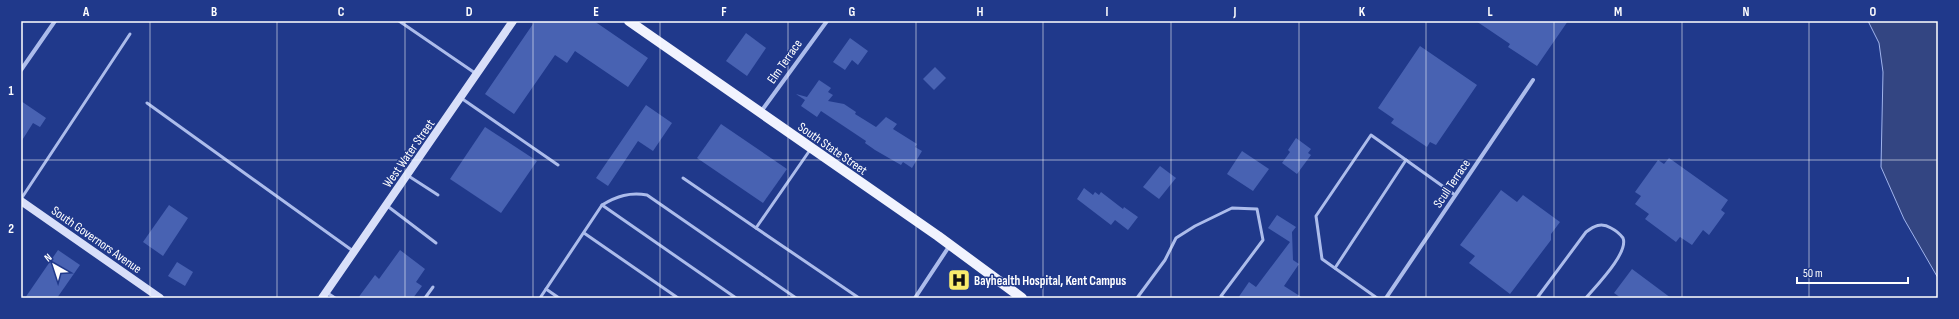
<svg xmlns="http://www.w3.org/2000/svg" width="1959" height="319" font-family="'Sofia Sans Condensed',sans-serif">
<rect width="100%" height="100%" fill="#20398b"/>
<path fill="#334582" stroke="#a0b4ed" d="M1868,21H1938V278L1904,219L1881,167L1883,72L1879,43Z"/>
<g fill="#4862b2">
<path d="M535,21H594L648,58L628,87L575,51L567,63L555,55L514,114L485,94Z"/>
<path d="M1476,21H1568L1537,66L1508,47L1510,44Z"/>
<path d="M746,33L766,48L747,76L726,61Z"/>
<path d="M850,38L868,51L858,65L852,60L845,70L833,62Z"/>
<path d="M1420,46L1477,85L1436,145L1430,142L1427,147L1391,123L1394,119L1378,108Z"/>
<path d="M935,67L946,78L934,90L923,79Z"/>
<path d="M819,80L831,88L828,92L833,95L828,101L844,104L856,112L855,114L876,127L886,117L897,124L893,129L917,144L915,147L922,151L912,168L903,162L901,165L875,150L865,143L866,141L821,111L817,117L801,106L805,100L796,94L807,97Z"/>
<path d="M21,101L46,118L40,127L33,123L21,142Z"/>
<path d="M646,105L672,123L653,151L638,141L608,186L596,178Z"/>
<path d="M721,124L787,169L763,203L697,158Z"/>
<path d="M485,127L537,161L501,213L450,179Z"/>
<path d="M1296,138L1311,149L1308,153L1311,155L1297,174L1282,163L1290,152L1288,150Z"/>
<path d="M1242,151L1269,169L1253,191L1227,174Z"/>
<path d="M1669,158L1728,200L1721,210L1725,213L1709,235L1703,230L1692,245L1680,237L1676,242L1645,219L1649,214L1635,204L1641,196L1635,192L1658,160L1664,164Z"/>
<path d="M1160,166L1176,178L1159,199L1143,187Z"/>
<path d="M1084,188L1093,195L1095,192L1099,195L1101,192L1123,209L1124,207L1138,217L1128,230L1115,220L1111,225L1077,199Z"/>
<path d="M1501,190L1517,202L1523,195L1560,222L1551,234V240L1510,294L1469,263L1475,256L1460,245Z"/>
<path d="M169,205L188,218L163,256L143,242Z"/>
<path d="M1277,215L1296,227L1292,232L1293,260L1299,264L1284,286L1303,298H1238L1249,282L1256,287L1290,242L1268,228Z"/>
<path d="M58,250L80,265L57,298H25Z"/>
<path d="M400,250L425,269L416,282L422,286L413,298H358L375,275L379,279Z"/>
<path d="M177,262L193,272L185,286L168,276Z"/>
<path d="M1632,269L1671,298H1621L1614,293Z"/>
</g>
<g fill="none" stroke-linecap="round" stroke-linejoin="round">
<g stroke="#acbceb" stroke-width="3">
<path d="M399,21L475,73"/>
<path d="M461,98L558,165"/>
<path d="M147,103L353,251"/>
<path d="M407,175L438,195"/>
<path d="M683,178L756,228L810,150"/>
<path d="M21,199L130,34"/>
<path d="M386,205L436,243"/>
<path d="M602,205L736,298"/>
<path d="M756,228L859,298"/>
<path d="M584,233L678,298"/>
<path d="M1335,268L1406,160"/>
<path d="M546,289L559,298"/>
<path d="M326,292L335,298"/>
<path d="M425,298L433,287"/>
<path d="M540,298L602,205C617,196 630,192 647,195L796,298"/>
<path d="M1137,298L1165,260L1176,238L1195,226L1232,208L1257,209L1263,240L1221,296L1224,298"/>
<path d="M1377,298L1322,259L1316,216L1371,135L1455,195"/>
<path d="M1537,298L1586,232C1594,226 1601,222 1611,228C1615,230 1620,234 1623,238C1629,253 1595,287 1586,298"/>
</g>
<g stroke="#acbceb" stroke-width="4">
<path d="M21,70L55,21"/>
<path d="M760,113L827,21"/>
<path d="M915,298L950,245"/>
<path d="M1386,298L1533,80"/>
</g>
<g stroke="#d8dff9" stroke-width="8">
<path d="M21,201L160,298"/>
<path d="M322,298L513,21"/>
</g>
<path stroke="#f1f3fe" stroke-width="10" d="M629,21L938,236L1022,298"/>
</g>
<path fill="none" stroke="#fff" stroke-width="1" stroke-opacity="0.55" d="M150,21V298M277,21V298M405,21V298M533,21V298M660,21V298M788,21V298M916,21V298M1043,21V298M1171,21V298M1299,21V298M1426,21V298M1554,21V298M1682,21V298M1809,21V298M21,160H1938"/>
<defs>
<g id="hospital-square" transform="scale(1.15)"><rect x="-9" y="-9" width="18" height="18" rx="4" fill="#f9ec6c" stroke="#20398b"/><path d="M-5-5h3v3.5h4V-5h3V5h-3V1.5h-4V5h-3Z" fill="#111"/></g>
</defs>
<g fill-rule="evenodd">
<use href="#hospital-square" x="959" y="280"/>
</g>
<g text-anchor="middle" stroke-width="3" stroke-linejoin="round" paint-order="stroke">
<g font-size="13" fill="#fff" stroke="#20398b">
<text transform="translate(784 61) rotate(-55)" y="5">Elm Terrace</text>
<text transform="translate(833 148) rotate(35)" y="5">South State Street</text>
<text transform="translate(408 153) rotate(-55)" y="5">West Water Street</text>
<text transform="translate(1451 183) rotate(-56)" y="5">Scull Terrace</text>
<text transform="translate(97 239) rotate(35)" y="5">South Governors Avenue</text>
</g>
<g font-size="13" font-weight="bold" fill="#fff" stroke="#20398b" text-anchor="start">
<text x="974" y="285">Bayhealth Hospital, Kent Campus</text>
</g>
</g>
<rect width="1959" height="319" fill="none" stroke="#20398b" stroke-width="44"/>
<g transform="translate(54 265) rotate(321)" stroke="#20398b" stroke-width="3" paint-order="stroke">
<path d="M0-3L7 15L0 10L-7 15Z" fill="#ffffff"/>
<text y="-6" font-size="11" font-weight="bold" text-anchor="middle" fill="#ffffff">N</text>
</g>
<path d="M1797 277v6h111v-6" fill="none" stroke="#ffffff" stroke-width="2"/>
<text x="1803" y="277" font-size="12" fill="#ffffff" stroke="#20398b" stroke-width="3" paint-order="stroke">50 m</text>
<rect x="22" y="22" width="1915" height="275" fill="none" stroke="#fff" stroke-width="1.5"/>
<g font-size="13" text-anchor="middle" font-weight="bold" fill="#fff">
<text x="86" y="16">A</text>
<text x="214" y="16">B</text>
<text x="341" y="16">C</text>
<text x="469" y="16">D</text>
<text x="596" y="16">E</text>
<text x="724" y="16">F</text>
<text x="852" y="16">G</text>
<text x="980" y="16">H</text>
<text x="1107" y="16">I</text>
<text x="1235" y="16">J</text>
<text x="1362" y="16">K</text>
<text x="1490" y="16">L</text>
<text x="1618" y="16">M</text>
<text x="1746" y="16">N</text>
<text x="1873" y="16">O</text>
<text x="11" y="95">1</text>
<text x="11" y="233">2</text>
</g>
</svg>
